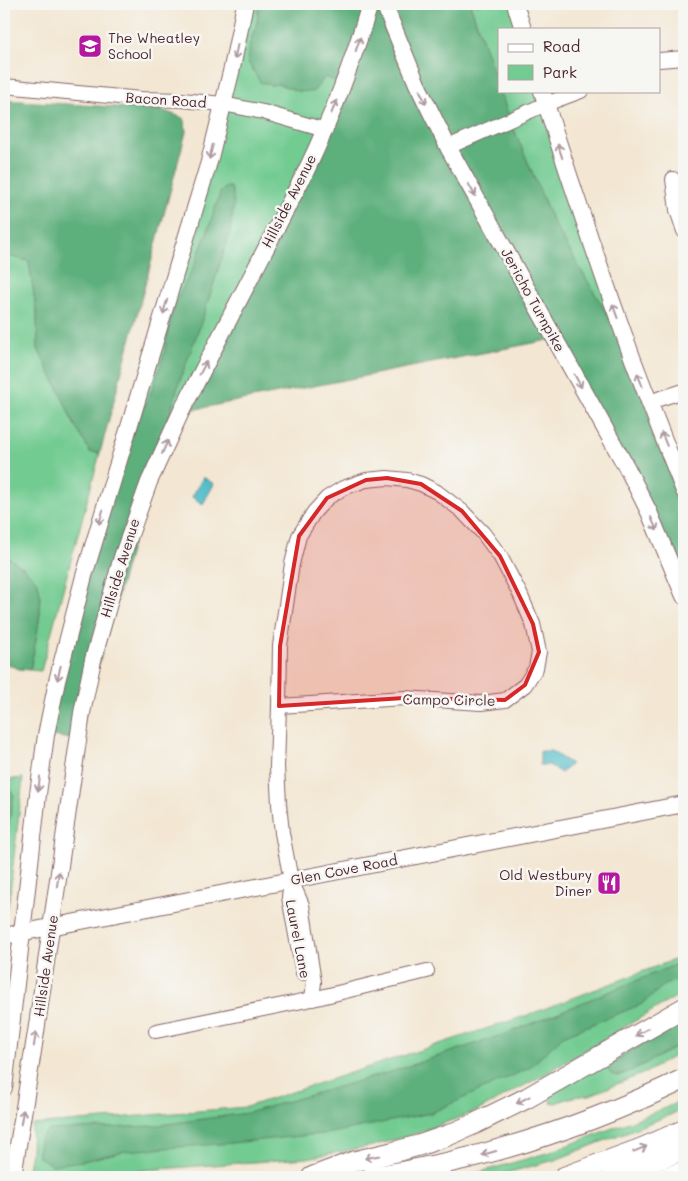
<svg xmlns="http://www.w3.org/2000/svg" width="688" height="1181" font-family="Mali,sans-serif">
<rect width="100%" height="100%" fill="#f6f6f2"/>
<filter id="ink" filterUnits="userSpaceOnUse"><feTurbulence type="fractalNoise" baseFrequency=".02" numOctaves="2"/><feDisplacementMap in="SourceGraphic" scale="10" xChannelSelector="R" yChannelSelector="G"/><feConvolveMatrix kernelMatrix="1 2 1 2 8 2 1 2 1" color-interpolation-filters="sRGB"/></filter>
<filter id="wash" filterUnits="userSpaceOnUse"><feTurbulence type="fractalNoise" baseFrequency=".0096" numOctaves="4" result="noise"/><feDisplacementMap in="SourceGraphic" scale="20" xChannelSelector="R" yChannelSelector="G"/><feGaussianBlur stdDeviation="1.12" result="paint"/><feColorMatrix in="noise" values="0 0 0 0 0 0 0 0 0 0 0 0 0 0 0 0 0 1.4 0 .05"/><feComposite in="paint" operator="in"/></filter>
<g filter="url(#wash)">
<rect width="100%" height="100%" fill="#f3e7d3"/>
<g fill="#72cb91" stroke="#5e755e">
<path d="M245,4H259L257,23L250,43L270,85L279,84L286,87L325,77L344,84L149,482L179,383L204,314L230,232L216,205L207,233L192,271L180,293L170,319L164,355L153,388L116,470Z"/>
<path d="M470,4H515L523,29H499V89Z"/>
<path d="M500,91H542L632,357L553,222L510,120Z"/>
<path d="M4,255L29,261L37,315L38,349L60,392L73,422L90,452L100,453L41,671L30,670L40,615V604L38,584L24,568L6,557H4Z"/>
<path d="M23,778L9,900L7,909L4,908V780Z"/>
<path d="M684,956V992L540,1077L477,1111L412,1135L372,1146L307,1158L146,1170L92,1177H27L31,1150L32,1125L246,1107L528,1015Z"/>
<path d="M684,1015V1050L647,1072L590,1095L573,1097L552,1104L547,1091Z"/>
<path d="M684,1099V1108L670,1115L555,1160L491,1177H463L550,1152L665,1108Z"/>
</g>
<g fill="#5daf7b" stroke="#546753">
<path d="M259,4H470L510,120L553,222L632,357L684,491V596L554,339L181,412L343,84L325,77L313,92L297,91L279,84L270,85L260,82L248,62L250,43L257,23Z"/>
<path d="M4,100L161,110L181,117L185,120L186,132L100,453L90,452L73,422L60,392L38,349L37,315L29,261L4,255Z"/>
<path d="M226,187H230L232,190L234,203L230,232L204,314L179,383L149,482L78,740L46,735L116,470L153,388L164,355L170,319L180,293L192,271L207,233L220,193Z"/>
<path d="M4,557C10,558 15,562 21,566C26,570 33,576 37,582C46,599 34,650 30,670L19,669L4,663Z"/>
<path d="M4,786H7L14,795L4,851Z"/>
<path d="M684,961V977L664,985L642,1004L563,1036L529,1068L431,1113L331,1133L232,1143L125,1151L83,1161L52,1165L37,1156L41,1137L49,1130L151,1126L247,1113L387,1073L508,1033Z"/>
<path d="M684,1022V1043L635,1069L618,1076L611,1074L608,1070C625,1050 645,1045 667,1032C673,1029 679,1025 684,1022Z"/>
</g>
<g fill="#4dbbc7" stroke="#4c6d79">
<path d="M203,477L214,484L203,504L192,497Z"/>
<path d="M540,751H551L571,764L561,773L549,765H540Z"/>
</g>
</g>
<g filter="url(#ink)">
<g fill="none" stroke-linecap="round" stroke-linejoin="round">
<g stroke="#856566" stroke-width="16">
<g id="minor">
<path d="M659,60L684,58"/>
<path d="M4,86L141,99L182,100L223,104L263,112L325,130"/>
<path d="M448,147L546,104L581,91"/>
<path d="M673,179L677,210L684,231"/>
<path d="M649,402L684,391"/>
<path d="M387,478L407,480L421,484L437,492L462,511L483,533L500,556L520,594L533,624L539,652L536,668L525,685L505,700L481,703L404,698L279,706L280,646L292,564L299,536L314,512L327,498L343,488L366,480Z"/>
<path d="M279,706L277,767L279,804L282,833L291,880L302,905L314,982L312,999"/>
<path d="M291,881L289,897L303,973"/>
<path d="M156,1031L317,998L427,971"/>
</g>
</g>
<g stroke="#856566" stroke-width="18">
<g id="major">
<path d="M384,4L417,84L448,147L628,470L649,512L684,596"/>
<path d="M515,4L523,29"/>
<path d="M542,91C570,181 600,269 632,357C649,402 667,447 684,491"/>
<path d="M4,936L684,804"/>
<path d="M4,1088L38,794L46,735L57,681L84,576L209,162L232,68L245,4"/>
<path d="M13,1177L36,1032L82,713L93,660L122,557L149,482L181,412L306,171C332,117 353,61 370,4"/>
</g>
</g>
<g stroke="#856566" stroke-width="22">
<g id="highway">
<path d="M312,1177L352,1162L394,1152L420,1145L449,1135L474,1124L527,1098L684,1008"/>
<path d="M371,1177C480,1161 585,1127 684,1079"/>
<path d="M564,1177L640,1149L684,1130"/>
<path d="M613,1177L641,1167L684,1149"/>
<path d="M668,1177L684,1171"/>
</g>
</g>
<use href="#minor" stroke="#fff" stroke-width="14"/>
<use href="#major" stroke="#fff" stroke-width="16"/>
<use href="#highway" stroke="#fff" stroke-width="20"/>
</g>
<defs><path id="oneway-shaft" d="M-6 0H5M1.5-3L5.5 0L1.5 3" fill="none" stroke-width="1.6" stroke-linecap="round" stroke-linejoin="round" transform="scale(1.25)"/></defs>
<g stroke="#ae9aa0">
<use href="#oneway-shaft" transform="translate(358 44) rotate(-72)"/>
<use href="#oneway-shaft" transform="translate(236 52) rotate(102)"/>
<use href="#oneway-shaft" transform="translate(423 97) rotate(64)"/>
<use href="#oneway-shaft" transform="translate(334 107) rotate(-68)"/>
<use href="#oneway-shaft" transform="translate(560 151) rotate(-108)"/>
<use href="#oneway-shaft" transform="translate(211 152) rotate(104)"/>
<use href="#oneway-shaft" transform="translate(472 190) rotate(61)"/>
<use href="#oneway-shaft" transform="translate(165 307) rotate(107)"/>
<use href="#oneway-shaft" transform="translate(615 311) rotate(-110)"/>
<use href="#oneway-shaft" transform="translate(203 368) rotate(-62)"/>
<use href="#oneway-shaft" transform="translate(640 380) rotate(-111)"/>
<use href="#oneway-shaft" transform="translate(578 381) rotate(61)"/>
<use href="#oneway-shaft" transform="translate(664 439) rotate(-112)"/>
<use href="#oneway-shaft" transform="translate(165 447) rotate(-66)"/>
<use href="#oneway-shaft" transform="translate(101 517) rotate(107)"/>
<use href="#oneway-shaft" transform="translate(654 524) rotate(66)"/>
<use href="#oneway-shaft" transform="translate(59 673) rotate(103)"/>
<use href="#oneway-shaft" transform="translate(39 784) rotate(98)"/>
<use href="#oneway-shaft" transform="translate(58 879) rotate(-82)"/>
<use href="#oneway-shaft" transform="translate(642 1032) rotate(150)"/>
<use href="#oneway-shaft" transform="translate(35 1039) rotate(-81)"/>
<use href="#oneway-shaft" transform="translate(523 1100) rotate(152)"/>
<use href="#oneway-shaft" transform="translate(22 1117) rotate(-80)"/>
<use href="#oneway-shaft" transform="translate(640 1149) rotate(-22)"/>
<use href="#oneway-shaft" transform="translate(489 1153) rotate(164)"/>
<use href="#oneway-shaft" transform="translate(372 1157) rotate(168)"/>
</g>
</g>
<path fill="#d62828" fill-opacity="0.2" stroke="#d62828" stroke-width="4" stroke-linejoin="round" d="M387,478L421,484L462,511L500,556L533,624L539,652L525,685L505,700L404,698L279,706L280,646L299,536L327,498L366,480Z"/>
<defs>
<g id="school-square" transform="scale(1.25)"><rect x="-9" y="-9" width="18" height="18" rx="4" fill="#b5179e" stroke="#f6f6f2"/><path d="M0-5L7-2L0 1L-7-2ZM-4 1L0 2.5L4 1V4Q0 6-4 4Z" fill="#fff"/></g>
<g id="restaurant-square" transform="scale(1.25)"><rect x="-9" y="-9" width="18" height="18" rx="4" fill="#b5179e" stroke="#f6f6f2"/><path d="M-5-6h1v4h1v-4h1v4h1v-4h1v5L-1.5 .5V6h-2V.5L-5-1ZM5-6V6H3V1.5H1.5Q1.5-4 5-6Z" fill="#fff"/></g>
</defs>
<g fill-rule="evenodd">
<use href="#school-square" x="90" y="46"/>
<use href="#restaurant-square" x="609" y="883"/>
</g>
<g text-anchor="middle" stroke-width="5" stroke-linejoin="round" paint-order="stroke">
<g font-size="14" fill="#4a1f2b" stroke="#f6f6f2" text-anchor="start">
<text x="108" y="43">The Wheatley<tspan x="108" dy="16">School</tspan></text>
<text x="592" y="880" text-anchor="end">Old Westbury<tspan x="592" dy="16">Diner</tspan></text>
</g>
<g font-size="14" fill="#4a1f2b" stroke="#f6f6f2">
<text transform="translate(166 100) rotate(4)" y="5">Bacon Road</text>
<text transform="translate(289 201) rotate(-63)" y="5">Hillside Avenue</text>
<text transform="translate(533 300) rotate(61)" y="5">Jericho Turnpike</text>
<text transform="translate(120 568) rotate(-73)" y="5">Hillside Avenue</text>
<text transform="translate(449 700) rotate(1)" y="5">Campo Circle</text>
<text transform="translate(344 870) rotate(-11)" y="5">Glen Cove Road</text>
<text transform="translate(298 939) rotate(79)" y="5">Laurel Lane</text>
<text transform="translate(46 966) rotate(-82)" y="5">Hillside Avenue</text>
</g>
</g>
<rect width="688" height="1181" fill="none" stroke="#f6f6f2" stroke-width="20"/>
<rect x="498" y="28" width="162" height="65" fill="#f6f6f2" stroke="#b1a0a2"/>
<rect x="508" y="44" width="25" height="8" fill="#ffffff" stroke="#b1a0a2"/>
<text x="543" y="52" font-size="15" fill="#4a1f2b">Road</text>
<rect x="508" y="65" width="25" height="15" fill="#72cb91" stroke="#b1a0a2"/>
<text x="543" y="78" font-size="15" fill="#4a1f2b">Park</text>
</svg>
